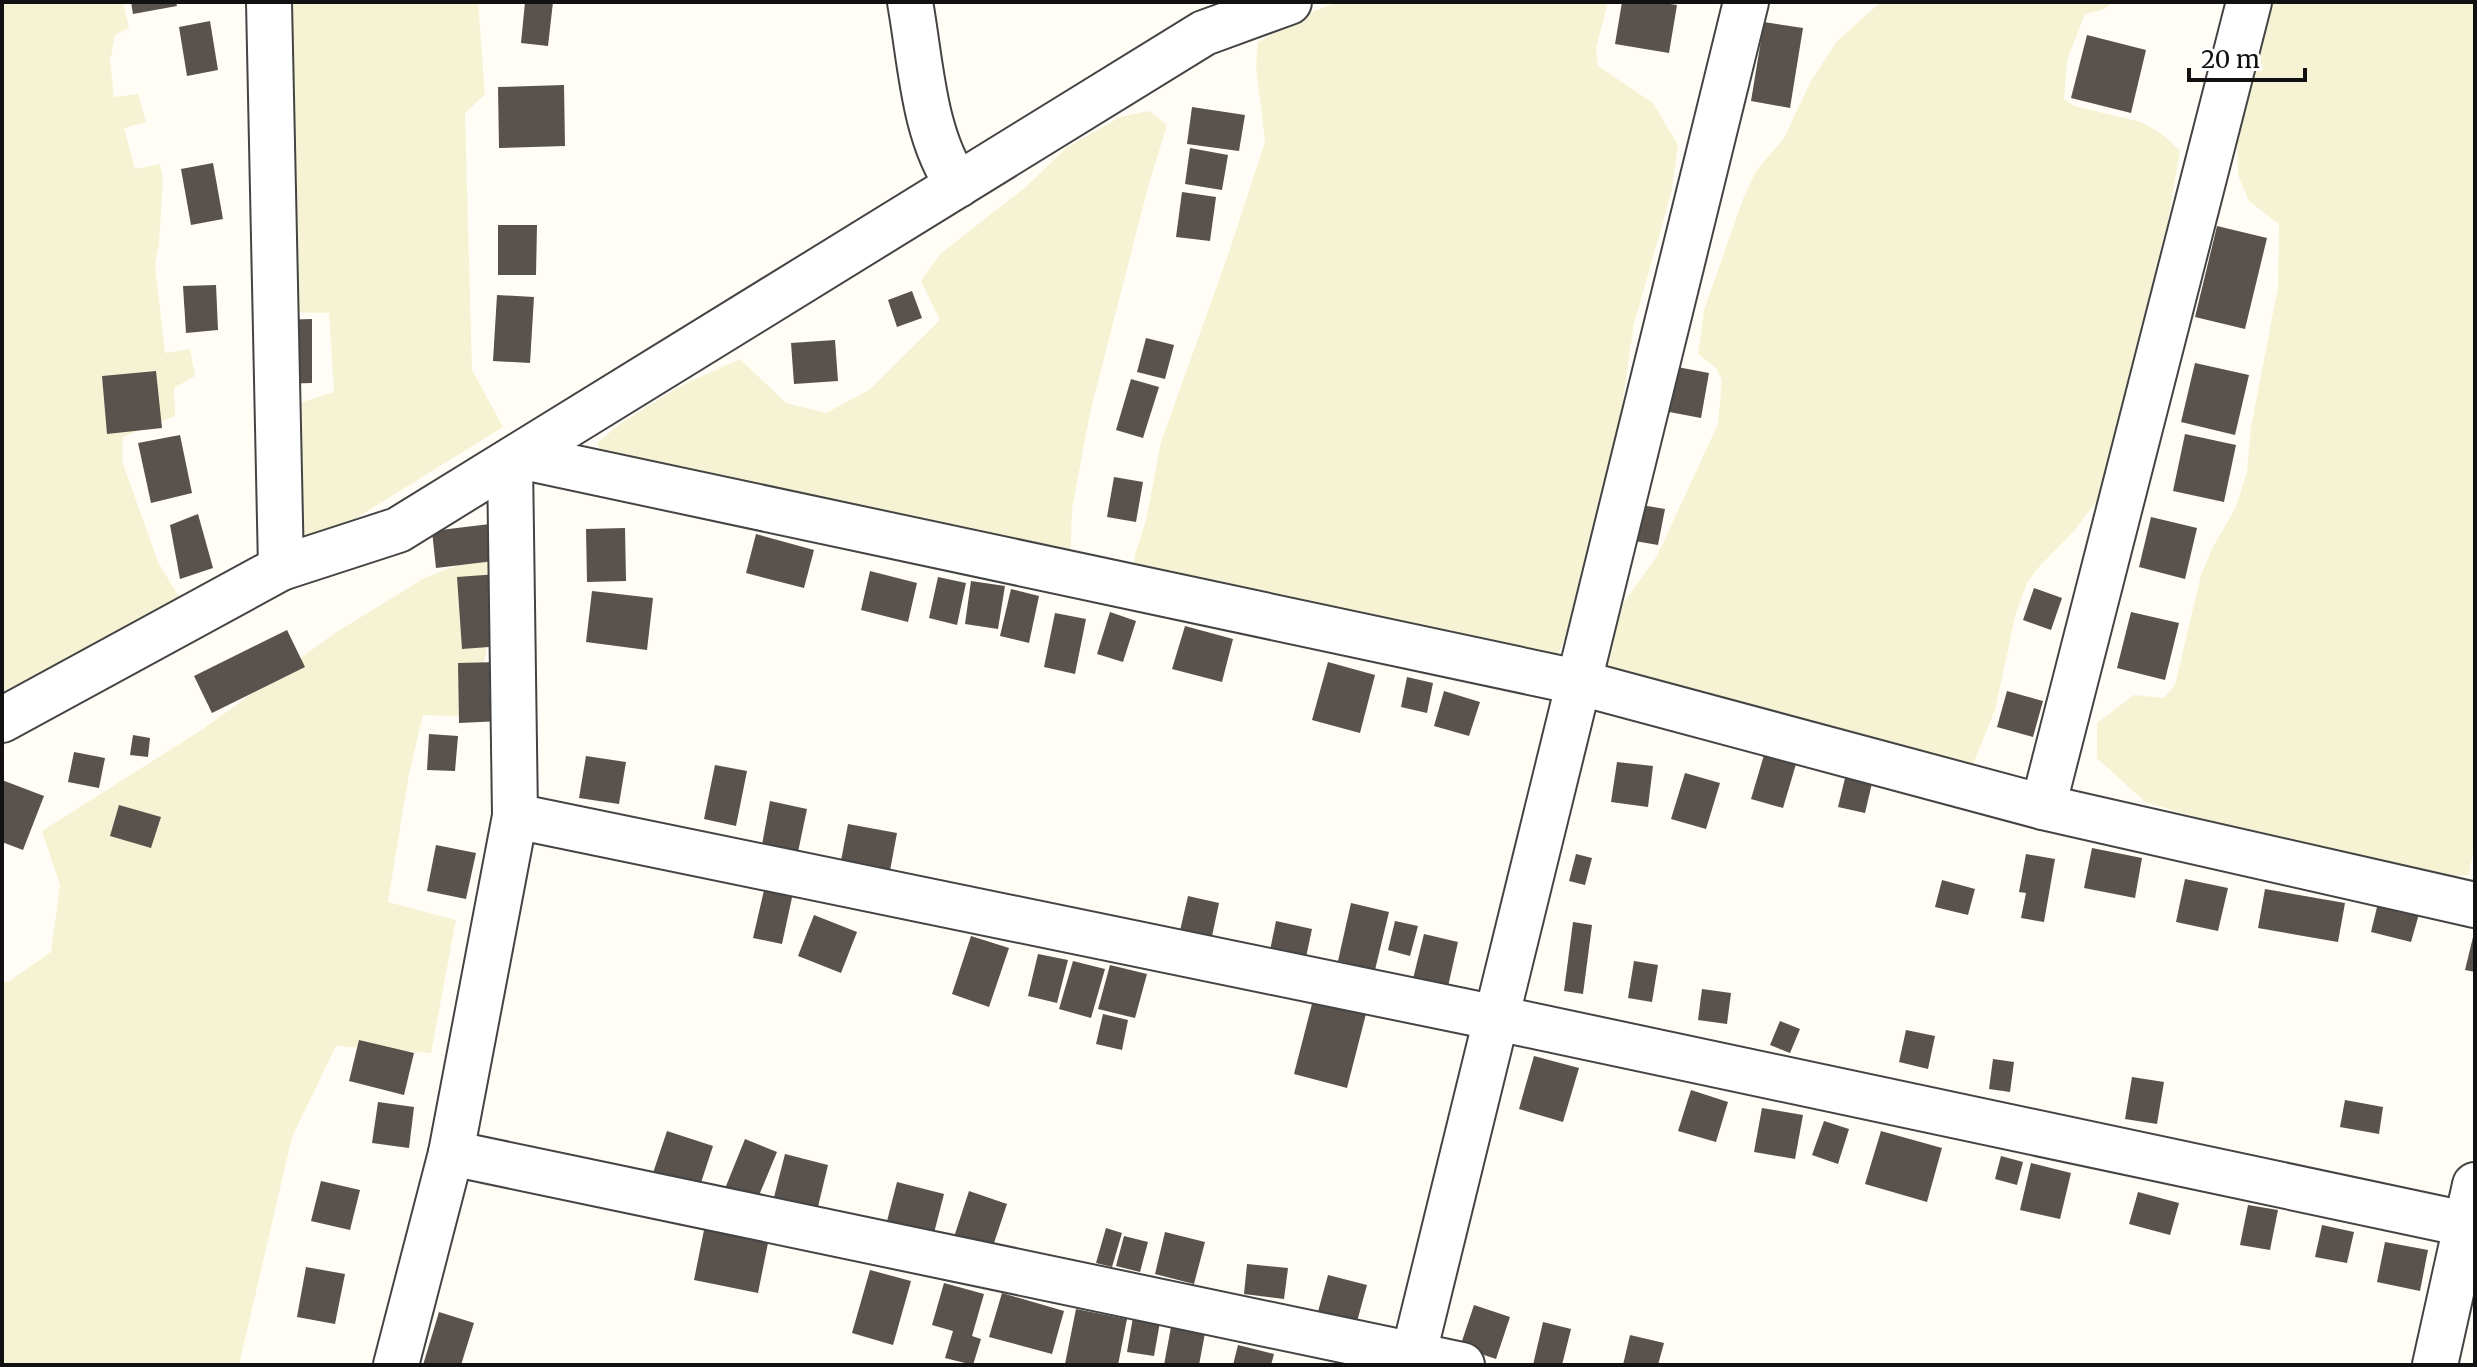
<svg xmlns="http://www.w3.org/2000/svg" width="2477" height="1367" font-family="Merriweather,serif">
<rect width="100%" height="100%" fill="#fffdf5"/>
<g fill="#f6f3d4">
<path d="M2,2H123L129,28L115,35L110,62L114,97L138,94L146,122L124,128L135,169L160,164L163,180L159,243L155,265L165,353L190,349L195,376L174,388L175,416L123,437L122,461L158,562L199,631L2,747Z"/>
<path d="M266,2H478L485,94L465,113L472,370L503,427L295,556L283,408L334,392L329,313L277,312Z"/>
<path d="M1338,2H1608L1596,48L1598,66L1653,103L1678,145L1671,194L1634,324L1617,439L1601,491L1576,614L1550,672L1133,586L1135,555L1146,520L1161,442L1229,252L1265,142L1256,66L1258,42L1312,12Z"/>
<path d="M1881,2H2114L2102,10L2085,14L2067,60L2064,99L2074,106L2141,122L2162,134L2180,151L2168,220L2157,264L2151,333L2099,498L2074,531L2038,568L2027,583L2016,613L1995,710L1973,764L1926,757L1610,668L1601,654L1618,611L1657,556L1718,424L1722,380L1717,369L1698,354L1704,310L1743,199L1756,171L1784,138L1811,81L1837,41Z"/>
<path d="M2273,2H2475V841L2469,875L2444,877L2205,820L2145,802L2097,758V723L2134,695L2164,698L2175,685L2201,575L2214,545L2235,509L2247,472L2251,427L2278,287L2279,224L2249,201L2238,175L2237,138L2253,54Z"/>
<path d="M1149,111L1167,125L1148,187L1090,413L1072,509L1070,567L608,464L597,443L621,423L682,385L740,359L786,403L826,413L869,390L940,320L921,281L940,254L1027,186L1066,148L1120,117Z"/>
<path d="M490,554L486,654L469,717L423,715L409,774L388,902L456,920L431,1053L336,1046L292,1137L239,1365H2V982H8L51,952L60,885L42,831L203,729L335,633L426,577Z"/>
</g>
<g fill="#5a524d">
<path d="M131,2H176L177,6L133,14Z"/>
<path d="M525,2H553L548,46L521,43Z"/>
<path d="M1622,2H1657L1677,5L1669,53L1615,44Z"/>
<path d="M210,21L218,70L187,76L179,27Z"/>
<path d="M1764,22L1803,28L1790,108L1751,101Z"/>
<path d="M2087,35L2146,50L2131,113L2071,98Z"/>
<path d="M564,85L565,146L499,148L498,87Z"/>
<path d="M1192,107L1245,115L1239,151L1187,144Z"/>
<path d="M1190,148L1228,155L1222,190L1185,184Z"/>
<path d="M213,163L223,219L191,225L181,169Z"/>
<path d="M1182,192L1216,197L1210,241L1176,237Z"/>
<path d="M498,225H537L536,275H498Z"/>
<path d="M2217,226L2267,238L2245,329L2195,317Z"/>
<path d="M216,285L218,330L186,333L183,286Z"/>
<path d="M912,291L922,318L897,327L888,300Z"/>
<path d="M497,295L534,297L530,363L493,361Z"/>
<path d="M312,319V383L278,384L277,320Z"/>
<path d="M1146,338L1174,345L1165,379L1137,372Z"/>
<path d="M835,340L838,381L794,384L791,343Z"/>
<path d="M2195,363L2249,375L2235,435L2181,422Z"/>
<path d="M1672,366L1709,373L1701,418L1664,411Z"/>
<path d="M156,371L162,428L107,434L102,376Z"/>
<path d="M1131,379L1159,387L1143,438L1116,430Z"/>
<path d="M2185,434L2236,445L2224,502L2173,491Z"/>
<path d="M180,435L192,493L151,503L138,443Z"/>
<path d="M1114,477L1143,482L1136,522L1107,517Z"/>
<path d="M1630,503L1665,509L1658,545L1623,539Z"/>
<path d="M198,514L213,568L180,579L170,525Z"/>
<path d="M2151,517L2197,528L2185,579L2139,567Z"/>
<path d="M490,524L494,561L436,568L432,531Z"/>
<path d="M625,528L626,581L587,582L586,529Z"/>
<path d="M756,534L814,550L804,588L746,573Z"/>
<path d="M870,571L917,583L908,622L861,610Z"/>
<path d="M498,574L502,646L462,649L457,577Z"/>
<path d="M938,577L966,583L957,625L929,618Z"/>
<path d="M971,581L1005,586L998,629L965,624Z"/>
<path d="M2034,588L2062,598L2051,630L2023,620Z"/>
<path d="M1011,589L1039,596L1029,643L1000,636Z"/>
<path d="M592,591L653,598L647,650L586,642Z"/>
<path d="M1110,612L1136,621L1123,662L1097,654Z"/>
<path d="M2131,612L2179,623L2165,680L2117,668Z"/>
<path d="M1055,613L1086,619L1075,674L1044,667Z"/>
<path d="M1185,626L1233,639L1222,682L1172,669Z"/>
<path d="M287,630L305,667L212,713L194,676Z"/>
<path d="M500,662L502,721L459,723L458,663Z"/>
<path d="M1328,662L1375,675L1360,733L1312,720Z"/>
<path d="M1407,677L1433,683L1427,713L1401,707Z"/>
<path d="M1444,691L1480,702L1469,736L1434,726Z"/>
<path d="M2007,691L2043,701L2033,737L1997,727Z"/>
<path d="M429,734L458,736L455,771L427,770Z"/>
<path d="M133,735L150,738L148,757L130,755Z"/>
<path d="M74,752L105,758L99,788L68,782Z"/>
<path d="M1764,755L1796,764L1783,808L1751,799Z"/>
<path d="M586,756L626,762L619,804L579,798Z"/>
<path d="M1617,762L1653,766L1648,807L1611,802Z"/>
<path d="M715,765L747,771L736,826L704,819Z"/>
<path d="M1685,773L1720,783L1706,829L1671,819Z"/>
<path d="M1846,774L1873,779L1865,813L1838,807Z"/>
<path d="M2,780L44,796L23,850L2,842Z"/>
<path d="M770,801L807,809L798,852L762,845Z"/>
<path d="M119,805L161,817L151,848L110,836Z"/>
<path d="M848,824L897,833L889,876L840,866Z"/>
<path d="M436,845L476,853L466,899L427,891Z"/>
<path d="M2092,848L2142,858L2135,898L2084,888Z"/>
<path d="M1576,854L1592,858L1585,885L1569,881Z"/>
<path d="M2026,854L2055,859L2044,922L2021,918L2026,893L2019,892Z"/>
<path d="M2185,879L2228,888L2218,931L2176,922Z"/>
<path d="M1942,880L1975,889L1968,915L1935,907Z"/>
<path d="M765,886L793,893L782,944L753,938Z"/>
<path d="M2265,889L2345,903L2338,942L2258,928Z"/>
<path d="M1188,896L1219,903L1211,941L1179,935Z"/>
<path d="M1351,903L1389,912L1375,970L1338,961Z"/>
<path d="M2378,903L2419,914L2411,942L2371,932Z"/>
<path d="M814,915L857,932L841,973L798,956Z"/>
<path d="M1276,921L1312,929L1305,962L1269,955Z"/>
<path d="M1395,921L1418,926L1410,956L1388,950Z"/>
<path d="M1573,922L1592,925L1583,994L1564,991Z"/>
<path d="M2474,933H2475V972L2465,970Z"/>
<path d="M1424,934L1458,942L1447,991L1412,983Z"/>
<path d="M971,936L1009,948L989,1007L952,994Z"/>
<path d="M1038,954L1068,960L1057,1003L1028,996Z"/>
<path d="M1073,961L1105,969L1091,1018L1059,1009Z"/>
<path d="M1634,961L1658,965L1652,1002L1628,998Z"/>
<path d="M1110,965L1147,974L1135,1018L1098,1009Z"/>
<path d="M1702,989L1731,993L1727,1024L1698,1020Z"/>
<path d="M1314,996L1367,1010L1347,1088L1294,1074Z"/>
<path d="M1103,1014L1128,1020L1122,1050L1096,1044Z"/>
<path d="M1780,1021L1800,1029L1790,1053L1770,1045Z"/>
<path d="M1906,1030L1935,1036L1928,1069L1899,1062Z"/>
<path d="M359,1040L414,1053L404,1095L349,1081Z"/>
<path d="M1534,1056L1579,1068L1563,1122L1519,1109Z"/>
<path d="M1993,1059L2014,1062L2010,1092L1989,1089Z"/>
<path d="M2132,1077L2164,1082L2157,1124L2125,1119Z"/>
<path d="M1691,1090L1728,1102L1716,1142L1678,1131Z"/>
<path d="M2345,1100L2383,1107L2379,1134L2340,1127Z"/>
<path d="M378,1102L414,1107L409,1148L372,1143Z"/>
<path d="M1762,1108L1803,1115L1795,1159L1754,1152Z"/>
<path d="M1824,1121L1849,1129L1838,1164L1812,1155Z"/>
<path d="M667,1131L713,1146L696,1198L650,1182Z"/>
<path d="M1881,1131L1942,1148L1927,1202L1865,1184Z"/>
<path d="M745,1139L777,1152L755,1205L724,1191Z"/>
<path d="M785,1154L828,1165L817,1211L773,1201Z"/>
<path d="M2001,1156L2023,1162L2017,1185L1995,1179Z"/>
<path d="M2031,1163L2071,1173L2060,1219L2020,1210Z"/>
<path d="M321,1181L360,1190L350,1230L311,1221Z"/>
<path d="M897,1182L944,1194L933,1237L886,1225Z"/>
<path d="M969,1191L1007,1204L992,1249L954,1237Z"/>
<path d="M2138,1192L2179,1203L2170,1235L2129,1224Z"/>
<path d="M2248,1205L2278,1210L2270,1250L2240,1245Z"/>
<path d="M2322,1225L2354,1232L2347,1263L2315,1257Z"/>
<path d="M1106,1228L1122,1233L1112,1267L1096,1263Z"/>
<path d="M704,1230L768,1243L758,1293L694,1280Z"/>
<path d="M1165,1232L1205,1242L1194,1284L1155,1274Z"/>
<path d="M1124,1236L1148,1242L1140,1272L1116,1266Z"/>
<path d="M2385,1242L2428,1250L2420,1291L2377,1282Z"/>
<path d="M1247,1264L1288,1268L1284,1299L1244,1294Z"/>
<path d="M306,1267L345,1274L335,1324L297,1317Z"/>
<path d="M870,1270L911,1281L893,1345L852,1333Z"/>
<path d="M1328,1275L1367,1285L1355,1329L1316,1319Z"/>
<path d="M944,1283L984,1294L972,1336L981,1339L973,1365L945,1358L953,1331L932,1325Z"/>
<path d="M1002,1293L1064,1311L1052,1354L989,1337Z"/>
<path d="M1474,1305L1510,1317L1496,1359L1460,1347Z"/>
<path d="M1076,1309L1127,1319L1118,1365L1065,1364Z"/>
<path d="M439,1312L474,1323L461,1365H423Z"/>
<path d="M1133,1317L1160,1322L1154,1356L1127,1352Z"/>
<path d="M1543,1322L1571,1329L1562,1365H1533Z"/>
<path d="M1171,1327L1205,1333L1199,1365H1164Z"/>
<path d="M1630,1335L1664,1343L1658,1365H1623Z"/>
<path d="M1238,1345L1274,1354L1271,1365H1233Z"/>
</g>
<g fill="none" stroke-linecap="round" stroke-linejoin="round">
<g stroke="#444" stroke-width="48">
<g id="minor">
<path d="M269,2L281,568"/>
<path d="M910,2C921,63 923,134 958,185"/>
<path d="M519,456L1577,682L2043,807L2475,905"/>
<path d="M2,720L281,568L398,530L1204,33L1289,2"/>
<path d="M2043,807L2249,2"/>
<path d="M515,816L1497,1018L2465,1224"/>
<path d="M451,1153L1462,1365"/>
<path d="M396,1365L451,1153L515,816L510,462"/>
<path d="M1411,1365L1746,2"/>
<path d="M2435,1365L2475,1185"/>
</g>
</g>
<use href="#minor" stroke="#fff" stroke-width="44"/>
</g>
<rect width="2477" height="1367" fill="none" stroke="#111111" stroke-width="8"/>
<path d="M2189 68v12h116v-12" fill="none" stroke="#111111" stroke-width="4"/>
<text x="2201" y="68" font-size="24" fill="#111111" stroke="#ffffff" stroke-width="6" paint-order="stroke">20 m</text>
</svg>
